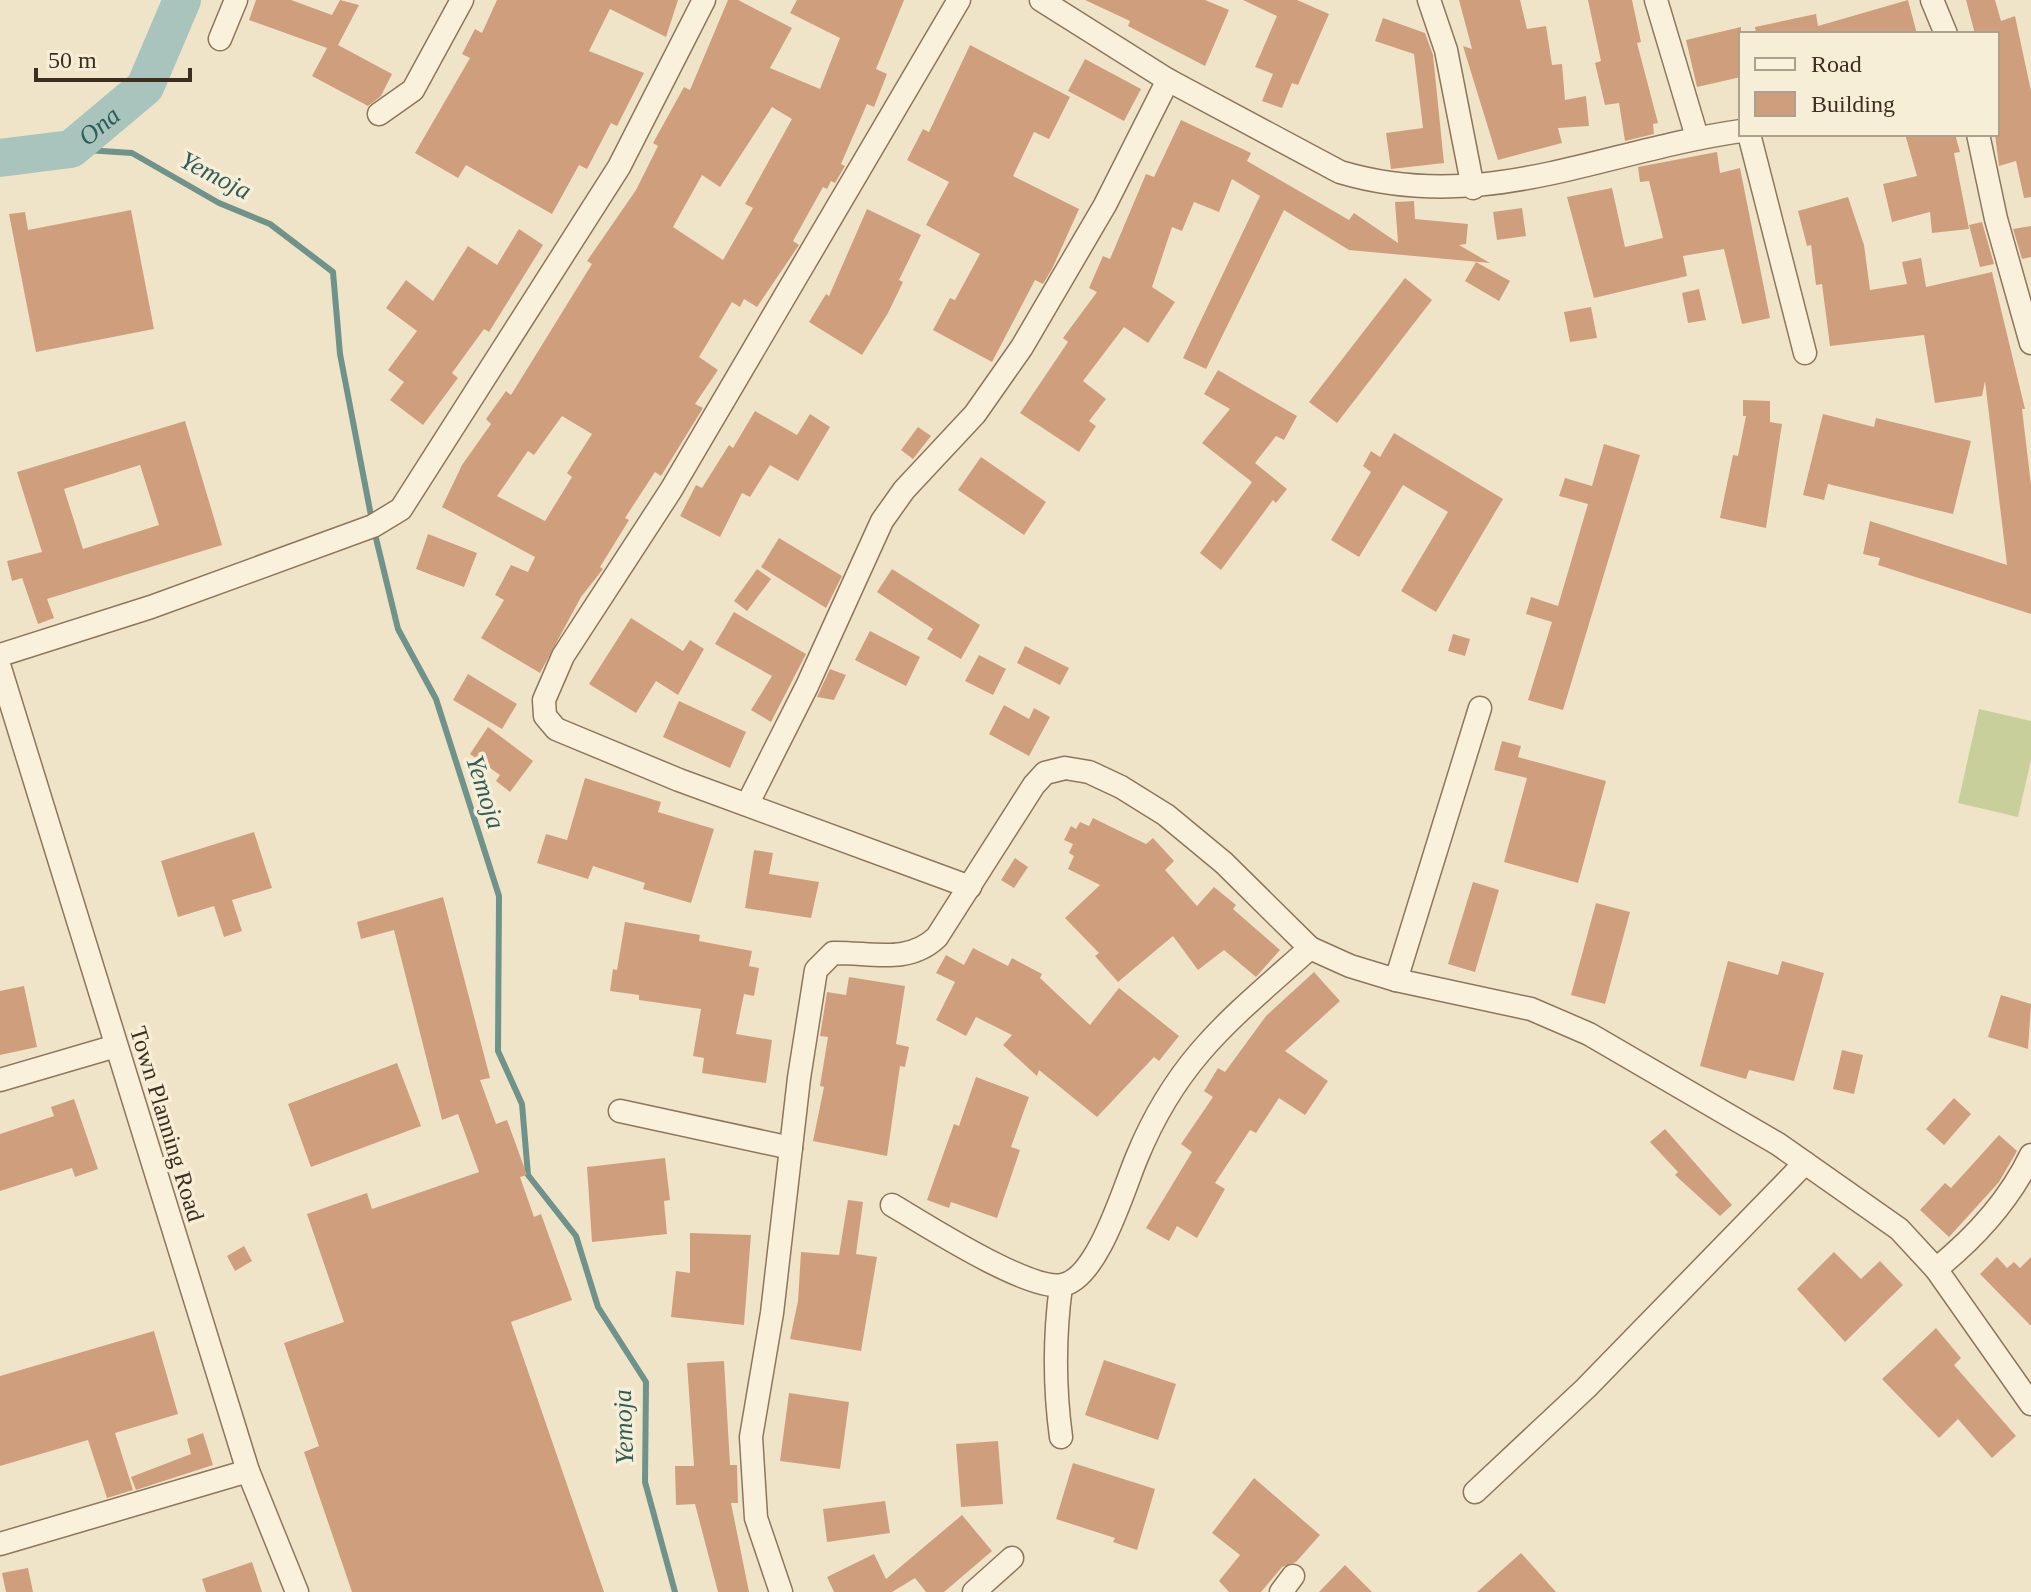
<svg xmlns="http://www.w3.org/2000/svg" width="2031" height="1592" font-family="Georgia,serif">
<rect width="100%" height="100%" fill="#f0e4c8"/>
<path fill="#c9cf9b" d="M1979,709L2031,721V760L2018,817L1958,803Z"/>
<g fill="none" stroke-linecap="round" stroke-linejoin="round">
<path stroke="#6f938a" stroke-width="6" d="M71,149L132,153L219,203L270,224L333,272L340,354L373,526L398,629L436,699L499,896L498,1051L522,1104L528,1175L576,1236L598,1307L646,1382L645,1482L675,1592"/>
<path stroke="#a9c4bc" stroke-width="38" id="s1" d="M0,158L71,149L145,87L182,0"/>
</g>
<g fill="#cf9f7d" fill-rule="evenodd">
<path d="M256,0H291L332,15L340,0L359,5L338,45L392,74L381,96L368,106L312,76L327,48L249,20Z"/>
<path d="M497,0H678L666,37L610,9L589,51L644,73L617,126L611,123L587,169L579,165L552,214L466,165L458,178L415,153L470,58L462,54L475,29L482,33Z"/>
<path d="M728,0H738L792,28L770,68L820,89L840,38L790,13L797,0H904L876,69L887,74L874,107L867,104L841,164L845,166L835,183L831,181L827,189L823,187L793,241L799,245L757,307L744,299L740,307L732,302L699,357L718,370L695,404L703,408L661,476L655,472L625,518L629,520L600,567L603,569L581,597L540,673L481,638L504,600L495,595L511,565L528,572L535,557L442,507L462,465L491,424L486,419L506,391L511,395L592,264L587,261L636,190L658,146L653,143L684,87L690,90ZM772,107L792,119L745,204L753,208L723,260L673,227L702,175L720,187ZM562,416L592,434L567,473L572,477L545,521L497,496L528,451L534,455Z"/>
<path d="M1085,0H1205L1229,10L1205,66L1128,26L1130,21Z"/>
<path d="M1243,0H1297L1329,14L1298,85L1292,83L1282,108L1262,101L1273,74L1255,67L1277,16Z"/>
<path d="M1459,0H1520L1527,29L1546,26L1552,65L1562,64L1565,100L1586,96L1589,126L1558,128L1562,143L1498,160L1463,46L1472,49Z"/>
<path d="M1588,0H1632L1641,42L1637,43L1658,123L1653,124L1654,134L1625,141L1619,103L1605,105L1595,63L1601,61Z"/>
<path d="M1908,0L1917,34H1756L1755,27L1816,14L1818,26Z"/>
<path d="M1966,0H1995L2001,21L2015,16L2031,91V197L2024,198L2016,161L1999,166L1995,134L1997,34H1975Z"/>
<path d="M1383,18L1425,33L1433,55L1444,163L1391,169L1386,133L1423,128L1414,54L1375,41Z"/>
<path d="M1741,27V77L1697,87L1686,40Z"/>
<path d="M970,45L1070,97L1049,139L1034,132L1013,176L1079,209L1052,269L1043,284L1035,280L992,362L933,330L950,298L955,300L980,254L926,225L949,182L907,160L923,129L929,132Z"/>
<path d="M1085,59L1141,89L1124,121L1068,91Z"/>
<path d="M1181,120L1251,153L1247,161L1349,220L1354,213L1398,243L1395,202L1414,201L1415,219L1468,224L1466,244L1459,245L1490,263L1349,250L1284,210L1206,369L1183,358L1260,196L1232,179L1219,212L1194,202L1182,231L1172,227L1152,287L1175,302L1148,343L1124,327L1083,381L1106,399L1089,421L1096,426L1079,452L1020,413L1068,342L1063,338L1097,292L1089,288L1103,256L1110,259L1146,174L1154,177Z"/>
<path d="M1905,134H1955L1960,152L1954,153L1969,229L1932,233L1930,212L1892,222L1883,184L1917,176Z"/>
<path d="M1717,152L1720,173L1740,168L1770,318L1742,324L1724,249L1683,256L1687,276L1594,298L1567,197L1612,188L1625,247L1663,238L1649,181L1640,182L1638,167Z"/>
<path d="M1848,197L1864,245L1870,290L1907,284L1902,262L1921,258L1926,287L1992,272L2025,409H2022L2031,485V614L1878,565L1880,558L1863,554L1870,521L2007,565L1985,381L1982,396L1935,403L1924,335L1830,346L1822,284L1816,285L1811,245L1807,246L1798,211Z"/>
<path d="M1522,208L1526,236L1497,240L1493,212Z"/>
<path d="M867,209L921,235L899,280L903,282L888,313L862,355L809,322L826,294L829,296Z"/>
<path d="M131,210L154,329L36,352L9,214L25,212L28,230Z"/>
<path d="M1982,222L1994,264L1980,267L1969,225Z"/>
<path d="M2031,226V257L2022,259L2013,229Z"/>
<path d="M519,229L543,245L489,332L484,329L452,373L458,378L423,425L390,400L404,382L388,370L417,331L386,308L406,280L433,301L468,246L497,265Z"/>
<path d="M1476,262L1510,281L1499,301L1465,281Z"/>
<path d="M1405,278L1432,300L1337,423L1309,402Z"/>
<path d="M1699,289L1706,320L1688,323L1682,293Z"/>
<path d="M1591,307L1597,338L1570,342L1564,312Z"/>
<path d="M1218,370L1297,416L1284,440L1276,436L1255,463L1287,489L1276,503L1273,500L1221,570L1200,553L1252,482L1202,443L1230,409L1204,394Z"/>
<path d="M1743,400L1770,401V422L1782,424L1766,528L1720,518L1733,455L1738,456L1746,416H1743Z"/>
<path d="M755,411L797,435L810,414L830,427L798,481L770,465L750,497L742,493L720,537L680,516L696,485L702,488L729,445L733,448Z"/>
<path d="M1823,414L1874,427L1876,418L1971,441L1953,514L1828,484L1824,500L1803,495Z"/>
<path d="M185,421L222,545L47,599L54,618L38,624L22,578L12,581L7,561L42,552L17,472ZM140,465L159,525L83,549L64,489Z"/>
<path d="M918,427L931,436L913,459L901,450Z"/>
<path d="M1394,433L1503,499L1436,612L1401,591L1448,512L1403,485L1359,557L1331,540L1371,472L1363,466L1371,451L1380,457Z"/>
<path d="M1604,444L1640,455L1563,710L1528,700L1552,622L1526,614L1531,597L1558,606L1588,504L1559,496L1565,478L1592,486Z"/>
<path d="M981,457L1046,502L1024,535L958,490Z"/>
<path d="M428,534L477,553L464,587L416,569Z"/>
<path d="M779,538L842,576L826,608L761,567Z"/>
<path d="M757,569L771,579L747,611L734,601Z"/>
<path d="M892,569L980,625L961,659L927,639L933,629L877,592Z"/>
<path d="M734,612L806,654L771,722L751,710L772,676L715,644Z"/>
<path d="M631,618L683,651L690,640L704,649L678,695L656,681L636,713L589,684Z"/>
<path d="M870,631L920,657L906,686L855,660Z"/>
<path d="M1453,634L1470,639L1465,656L1448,651Z"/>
<path d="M1025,646L1069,668L1060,685L1017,663Z"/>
<path d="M979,655L1006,669L993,695L965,681Z"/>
<path d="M830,669L846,675L834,700L817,697Z"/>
<path d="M468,674L517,704L502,729L453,700Z"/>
<path d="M679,701L746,732L730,768L663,737Z"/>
<path d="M1004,705L1029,719L1034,708L1050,717L1029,756L989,734Z"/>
<path d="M488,727L533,761L510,792L496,781L500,775L470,754Z"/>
<path d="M1502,741L1521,746L1518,757L1606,781L1578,883L1504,862L1527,778L1494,770Z"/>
<path d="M585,778L661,802L658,812L714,829L691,903L643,889L645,883L593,866L588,879L537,863L546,834L567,840Z"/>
<path d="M1093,818L1146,844L1153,838L1174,861L1165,870L1197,906L1214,887L1236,905L1233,909L1280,950L1256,977L1224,950L1198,970L1173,936L1118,982L1095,956L1099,953L1065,918L1100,885L1068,869L1074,856L1069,853L1073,844L1064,840L1071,826L1076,829L1080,822L1089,826Z"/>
<path d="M254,832L272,888L232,900L242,931L224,937L214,906L178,917L161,861Z"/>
<path d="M754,850L773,853L769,874L819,882L811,918L745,908Z"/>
<path d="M1015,858L1028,867L1014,888L1001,880Z"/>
<path d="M1473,882L1499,890L1475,972L1448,964Z"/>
<path d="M443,897L490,1078L480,1080L496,1124L507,1120L527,1175L520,1177L534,1217L541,1214L572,1300L511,1322L604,1592H352L304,1452L319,1446L284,1343L344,1322L307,1214L367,1193L372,1209L479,1172L458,1114L442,1120L394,930L361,939L357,922Z"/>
<path d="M1596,903L1630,912L1605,1004L1571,995Z"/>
<path d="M625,922L700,935L699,941L752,951L749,966L759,968L754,996L744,994L736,1034L772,1040L766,1083L702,1073L704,1058L693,1056L701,1009L639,1000V995L610,991L613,969L617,970Z"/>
<path d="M973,948L1008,966L1012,958L1042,974L1040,978L1090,1025L1119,988L1179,1036L1159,1061L1154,1057L1097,1117L1039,1070L1037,1076L1003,1045L1012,1035L976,1017L966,1036L936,1020L955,982L936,973L946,955L964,965Z"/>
<path d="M1728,961L1778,975L1782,961L1824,973L1794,1081L1749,1070L1746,1079L1700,1066Z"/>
<path d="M1314,972L1340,1001L1285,1051L1328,1081L1305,1115L1279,1098L1256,1133L1250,1130L1215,1183L1225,1189L1197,1238L1177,1226L1169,1241L1146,1228L1192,1152L1181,1144L1213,1097L1204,1091L1218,1068L1225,1072L1266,1016Z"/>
<path d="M849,977L905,986L896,1044L909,1047L905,1067L900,1066L887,1156L813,1141L824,1087L820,1086L828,1037L820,1036L827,992L846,995Z"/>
<path d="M24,986L37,1047L0,1055V991Z"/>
<path d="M2001,995L2031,1004L2028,1049L1988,1037Z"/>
<path d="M1842,1050L1863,1055L1854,1094L1833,1089Z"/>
<path d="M397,1063L421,1126L311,1167L288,1104Z"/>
<path d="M976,1077L1029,1097L1011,1147L1020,1150L997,1218L951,1202L949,1208L927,1200L954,1124L959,1126Z"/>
<path d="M1954,1098L1971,1114L1944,1145L1926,1129Z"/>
<path d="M74,1099L98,1169L75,1177L72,1168L0,1191V1134L54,1116L51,1107Z"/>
<path d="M1665,1129L1732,1205L1720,1216L1675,1175L1678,1172L1650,1142Z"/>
<path d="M1999,1135L2017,1151L1999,1182L1949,1237L1920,1210L1945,1183L1951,1188Z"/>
<path d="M665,1158L670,1200L664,1201L667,1234L592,1242L587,1167Z"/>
<path d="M848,1200L863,1202L856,1254L877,1257L861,1351L790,1339L798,1301L801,1252L839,1255Z"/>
<path d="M690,1233L751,1235L744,1325L671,1317L676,1271L690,1273Z"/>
<path d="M244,1246L252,1261L235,1271L227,1256Z"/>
<path d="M1834,1252L1861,1279L1880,1261L1903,1285L1845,1342L1797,1289Z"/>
<path d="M1997,1257L2007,1268L2014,1262L2020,1268L2031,1257V1326L1980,1274Z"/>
<path d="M1936,1328L1961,1358L1954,1365L2016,1436L1992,1458L1958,1419L1939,1438L1882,1379Z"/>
<path d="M154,1331L178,1414L115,1433L133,1490L107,1498L88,1440L0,1466V1376Z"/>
<path d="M1104,1360L1176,1384L1158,1440L1085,1415Z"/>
<path d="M724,1361L730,1465H737L738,1503H731L749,1592H718L695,1504L676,1505L675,1466H694L687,1363Z"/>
<path d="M789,1393L849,1402L840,1469L780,1461Z"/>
<path d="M203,1433L213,1465L136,1490L131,1477L191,1454L187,1439Z"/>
<path d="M998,1441L1003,1504L961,1507L956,1444Z"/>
<path d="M1073,1463L1155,1489L1137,1550L1113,1542L1115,1538L1056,1519Z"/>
<path d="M1254,1478L1320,1535L1296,1562L1282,1567L1261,1592H1229L1219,1581L1240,1555L1212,1533Z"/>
<path d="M885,1501L890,1533L827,1542L823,1509Z"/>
<path d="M962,1515L992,1551L944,1592H926L915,1578L892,1592H834L827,1577L874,1554L886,1579Z"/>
<path d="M1521,1553L1556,1592H1477Z"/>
<path d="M252,1562L262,1592H206L202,1579Z"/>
<path d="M1345,1565L1372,1592H1319Z"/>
<path d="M28,1568L33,1592H6L2,1573Z"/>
</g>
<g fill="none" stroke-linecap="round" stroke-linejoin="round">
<g stroke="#8d765c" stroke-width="25">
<g id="minor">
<path d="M959,0L671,490L563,656L544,700L545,716L556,729L679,780L970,887"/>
<path d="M1041,0L1168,80L1340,172C1484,215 1601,151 1741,131"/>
<path d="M1429,0L1446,50L1473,188"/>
<path d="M1656,0L1697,137"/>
<path d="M1932,0L1946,34"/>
<path d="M220,39L236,0"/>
<path d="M379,114L413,90L462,0"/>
<path d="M1749,134L1805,353"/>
<path d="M1978,134L1996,219L2031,343"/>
<path d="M0,655L151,607L373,526L401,509L619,167L704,0"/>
<path d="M0,668L248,1471L297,1592"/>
<path d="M748,803L807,686L882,521L904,490L975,414L1022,347L1105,205L1168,80"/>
<path d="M1396,980L1480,708"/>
<path d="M0,1080L116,1046"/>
<path d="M620,1111L791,1148"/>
<path d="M892,1205C924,1224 1028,1291 1062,1285C1098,1279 1124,1187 1137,1157C1178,1057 1233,1017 1310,948"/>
<path d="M1936,1269C1976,1237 2009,1201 2031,1155"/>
<path d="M1061,1286C1054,1338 1054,1385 1061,1437"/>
<path d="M1475,1492L1586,1388L1805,1163"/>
<path d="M0,1544L248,1471"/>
<path d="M781,1592L756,1518L751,1437L772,1313L799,1078L816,970L833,953C870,952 908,965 937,937L1034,785L1045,773L1065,768L1089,772L1121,787L1166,815L1224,863L1310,948L1350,966L1396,980L1531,1009L1589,1034L1778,1144L1899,1229L1936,1269L2031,1404"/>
<path d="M974,1592L1012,1558"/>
<path d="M1281,1592L1293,1576"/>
</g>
</g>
<use href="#minor" stroke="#faf1dc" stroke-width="22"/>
</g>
<g text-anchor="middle" stroke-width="7" stroke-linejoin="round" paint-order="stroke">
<g font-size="24" fill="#3d2e20" stroke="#f7eed8">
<text transform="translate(167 1124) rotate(73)" y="8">Town Planning Road</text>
</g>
<g font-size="26" font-style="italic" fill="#2f5d5a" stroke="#f7eed8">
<text dy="9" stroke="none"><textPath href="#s1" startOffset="108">Ona</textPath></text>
<text transform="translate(216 175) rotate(27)" y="9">Yemoja</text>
<text transform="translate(486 792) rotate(72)" y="9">Yemoja</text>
<text transform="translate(623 1427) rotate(-92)" y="9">Yemoja</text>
</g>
</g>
<rect x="1739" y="32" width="260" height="104" fill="#f7eed8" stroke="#ada18e" stroke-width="2"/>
<rect x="1755" y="58" width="40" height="12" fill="#faf1dc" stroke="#ada18e" stroke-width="2"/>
<text x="1811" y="72" font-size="24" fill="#3d2e20">Road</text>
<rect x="1755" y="92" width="40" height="24" fill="#cf9f7d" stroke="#ada18e" stroke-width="2"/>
<text x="1811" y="112" font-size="24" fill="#3d2e20">Building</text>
<path d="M36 68v12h154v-12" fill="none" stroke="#3d2e20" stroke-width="4"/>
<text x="48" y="68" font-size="24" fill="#3d2e20" stroke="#f7eed8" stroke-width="6" paint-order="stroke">50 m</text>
</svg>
